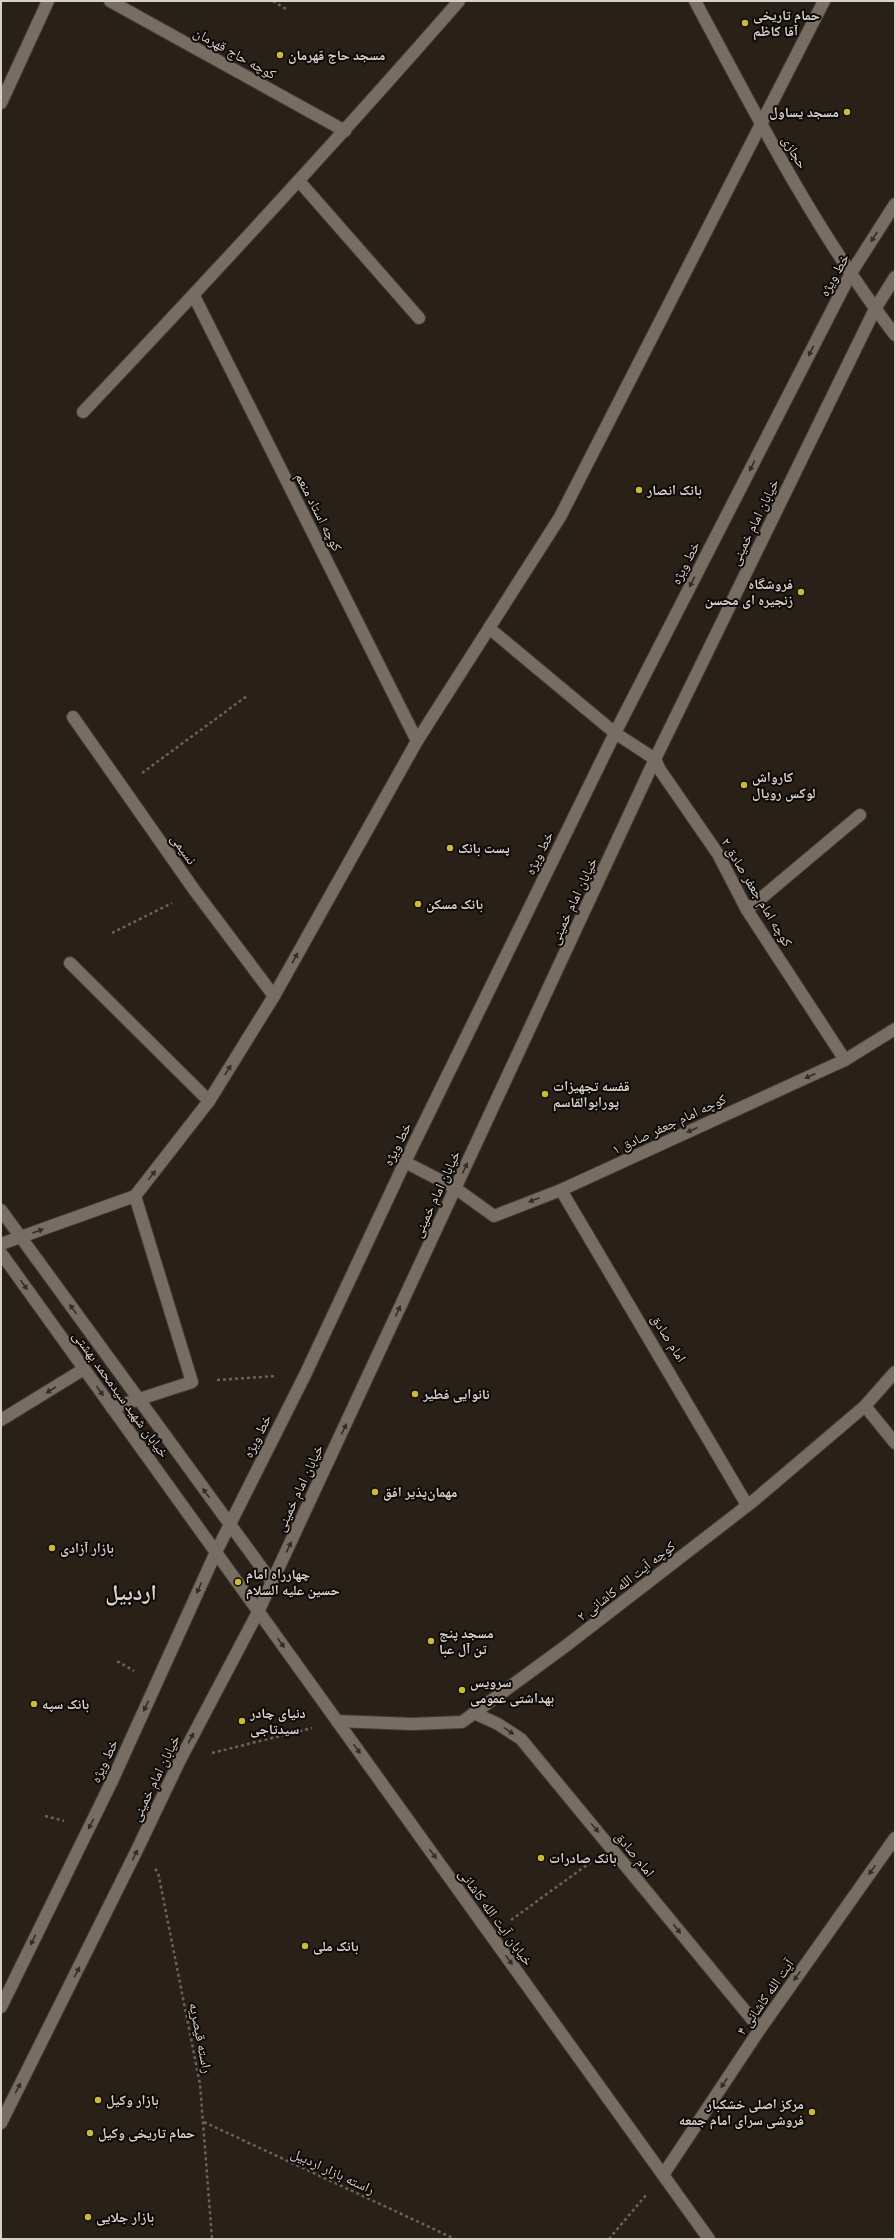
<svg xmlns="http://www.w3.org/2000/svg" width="896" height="2240" font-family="'DM Sans','Noto Naskh Arabic',sans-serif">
<rect width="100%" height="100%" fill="#292018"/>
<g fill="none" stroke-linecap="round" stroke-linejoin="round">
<g stroke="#443d38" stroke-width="14">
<g id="lane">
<path d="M299,181L419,318"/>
<path d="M1,1210L272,1582"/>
<path d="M1,2007L112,1781L216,1552L305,1375L405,1162L615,733L851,273L895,204"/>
</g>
</g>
<g stroke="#443d38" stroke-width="14">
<g id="street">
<path d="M110,1L345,131"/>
<path d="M695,1C756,115 816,232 895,335"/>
<path d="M1,103L48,1"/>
<path d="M194,296L417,741"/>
<path d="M83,412C211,277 337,141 459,1"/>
<path d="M489,628L615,733L655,759L660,770L718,854L747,910L845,1060"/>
<path d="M73,717L195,891L274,996"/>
<path d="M747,910L860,815"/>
<path d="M70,963L209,1101"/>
<path d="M405,1162L455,1188L494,1216L561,1190L845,1060L895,1029"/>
<path d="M561,1190L747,1505"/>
<path d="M1,1244L135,1196L209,1101L274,996L417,741L560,517L824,1"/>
<path d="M865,1406L895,1443"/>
<path d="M112,1408L192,1382L135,1196"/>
<path d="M1,1420L84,1369"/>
<path d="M474,1713L498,1724L521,1739L760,2029"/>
<path d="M337,1721L412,1724L462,1722L567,1645L752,1502L865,1406L895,1372"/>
<path d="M663,2175L760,2029L895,1838"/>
</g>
</g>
<g stroke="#443d38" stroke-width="14">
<g id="secondary">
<path d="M1,1253L709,2239"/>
<path d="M1,2123L136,1852L179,1762L258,1612L655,759L875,309L895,277"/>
</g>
</g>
<g stroke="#6a625b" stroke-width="2.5" stroke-dasharray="3 3" stroke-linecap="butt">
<path d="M273,1L286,9"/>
<path d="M142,773L247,696"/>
<path d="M112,933L172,903"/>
<path d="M217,1380L276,1376"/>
<path d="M117,1662H119L134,1671"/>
<path d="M212,1753L312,1728"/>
<path d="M45,1816L64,1821"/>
<path d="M155,1869L158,1872L200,2084L212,2239"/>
<path d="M511,1920L591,1862"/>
<path d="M204,2122L455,2239"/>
<path d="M609,2239L646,2195"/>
</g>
<use href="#lane" stroke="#776d63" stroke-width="12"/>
<use href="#street" stroke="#776d63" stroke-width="12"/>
<use href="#secondary" stroke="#776d63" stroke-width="12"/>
</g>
<defs><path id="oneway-solid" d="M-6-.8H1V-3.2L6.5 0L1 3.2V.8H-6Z"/></defs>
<g fill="#332d27">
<use href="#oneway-solid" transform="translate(874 237) rotate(123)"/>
<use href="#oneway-solid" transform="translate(811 351) rotate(117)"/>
<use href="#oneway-solid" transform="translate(752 466) rotate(117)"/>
<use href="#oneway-solid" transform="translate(692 582) rotate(117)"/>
<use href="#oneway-solid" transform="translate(295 958) rotate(-61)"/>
<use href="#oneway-solid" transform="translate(228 1070) rotate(-58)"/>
<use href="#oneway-solid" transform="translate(810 1076) rotate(155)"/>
<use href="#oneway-solid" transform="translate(692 1130) rotate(155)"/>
<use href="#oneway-solid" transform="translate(465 1168) rotate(-65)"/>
<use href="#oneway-solid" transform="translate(152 1175) rotate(-52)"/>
<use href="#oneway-solid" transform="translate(534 1200) rotate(159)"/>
<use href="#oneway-solid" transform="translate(38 1231) rotate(-20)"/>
<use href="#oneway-solid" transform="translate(24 1285) rotate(54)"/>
<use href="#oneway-solid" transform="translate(73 1309) rotate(-126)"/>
<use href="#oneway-solid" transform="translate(398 1311) rotate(-65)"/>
<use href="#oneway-solid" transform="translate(51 1390) rotate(148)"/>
<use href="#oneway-solid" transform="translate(100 1391) rotate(54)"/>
<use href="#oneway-solid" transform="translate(344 1429) rotate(-65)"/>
<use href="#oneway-solid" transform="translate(206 1493) rotate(-126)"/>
<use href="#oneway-solid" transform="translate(289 1547) rotate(-65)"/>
<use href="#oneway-solid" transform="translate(199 1588) rotate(114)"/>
<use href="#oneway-solid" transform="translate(281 1643) rotate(54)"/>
<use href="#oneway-solid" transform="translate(146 1706) rotate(115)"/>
<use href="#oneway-solid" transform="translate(509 1731) rotate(34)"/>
<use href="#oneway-solid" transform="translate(191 1738) rotate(-62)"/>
<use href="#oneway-solid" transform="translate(357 1749) rotate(54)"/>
<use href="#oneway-solid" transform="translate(91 1824) rotate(116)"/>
<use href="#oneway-solid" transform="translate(595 1828) rotate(50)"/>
<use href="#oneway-solid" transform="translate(433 1854) rotate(54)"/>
<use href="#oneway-solid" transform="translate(135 1855) rotate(-64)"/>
<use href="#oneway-solid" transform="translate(872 1870) rotate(125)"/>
<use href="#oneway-solid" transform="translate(677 1929) rotate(51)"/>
<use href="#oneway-solid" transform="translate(33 1940) rotate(116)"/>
<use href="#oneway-solid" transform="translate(509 1960) rotate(54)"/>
<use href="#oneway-solid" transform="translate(77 1972) rotate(-63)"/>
<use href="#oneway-solid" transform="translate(797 1976) rotate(125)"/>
<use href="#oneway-solid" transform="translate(724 2083) rotate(123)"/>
<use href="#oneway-solid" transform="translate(18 2088) rotate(-63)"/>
</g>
<g fill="#caba39" stroke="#0e0a07" stroke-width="1.5">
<circle cx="745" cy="23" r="4"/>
<circle cx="280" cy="55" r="4"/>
<circle cx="847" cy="112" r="4"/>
<circle cx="639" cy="490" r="4"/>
<circle cx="801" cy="592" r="4"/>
<circle cx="744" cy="785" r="4"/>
<circle cx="450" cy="848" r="4"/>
<circle cx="418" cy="904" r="4"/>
<circle cx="545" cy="1094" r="4"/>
<circle cx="415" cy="1394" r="4"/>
<circle cx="375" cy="1492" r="4"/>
<circle cx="52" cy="1548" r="4"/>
<circle cx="238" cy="1582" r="4"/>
<circle cx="431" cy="1641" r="4"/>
<circle cx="462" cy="1690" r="4"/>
<circle cx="34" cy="1704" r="4"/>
<circle cx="242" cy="1721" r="4"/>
<circle cx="541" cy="1858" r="4"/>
<circle cx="305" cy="1946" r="4"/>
<circle cx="98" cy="2100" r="4"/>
<circle cx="812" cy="2112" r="4"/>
<circle cx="90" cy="2133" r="4"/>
<circle cx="88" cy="2217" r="4"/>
</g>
<g text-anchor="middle" stroke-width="4" stroke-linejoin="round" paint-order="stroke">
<g font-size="14" font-weight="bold" fill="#d7d1cc" stroke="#0e0a07" text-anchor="start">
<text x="753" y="20">حمام تاریخی<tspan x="753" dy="16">آقا کاظم</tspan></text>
<text x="288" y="60">مسجد حاج قهرمان</text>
<text x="839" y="117" text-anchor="end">مسجد یساول</text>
<text x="647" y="495">بانک انصار</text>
<text x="793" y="589" text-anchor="end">فروشگاه<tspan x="793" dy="16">زنجیره ای محسن</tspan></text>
<text x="752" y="782">کارواش<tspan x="752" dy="16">لوکس رویال</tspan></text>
<text x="458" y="853">پست بانک</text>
<text x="426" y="909">بانک مسکن</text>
<text x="553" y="1091">قفسه تجهیزات<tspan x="553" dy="16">پورابوالقاسم</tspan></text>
<text x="423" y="1399">نانوایی فطیر</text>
<text x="383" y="1497">مهمان‌پذیر افق</text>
<text x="60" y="1553">بازار آزادی</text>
<text x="246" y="1579">چهارراه امام<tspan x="246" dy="16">حسین علیه السلام</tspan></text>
<text x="439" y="1638">مسجد پنج<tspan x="439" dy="16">تن آل عبا</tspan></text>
<text x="470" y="1687">سرویس<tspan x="470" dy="16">بهداشتی عمومی</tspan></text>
<text x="42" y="1709">بانک سپه</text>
<text x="250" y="1718">دنیای چادر<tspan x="250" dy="16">سیدتاجی</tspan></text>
<text x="549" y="1863">بانک صادرات</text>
<text x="313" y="1951">بانک ملی</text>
<text x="106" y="2105">بازار وکیل</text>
<text x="804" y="2109" text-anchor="end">مرکز اصلی خشکبار<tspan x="804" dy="16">فروشی سرای امام جمعه</tspan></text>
<text x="98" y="2138">حمام تاریخی وکیل</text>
<text x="96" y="2222">بازار جلایی</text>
</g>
<g font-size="14" fill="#d7d1cc" stroke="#0e0a07">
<text transform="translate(235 53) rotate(29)" y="5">کوچه حاج قهرمان</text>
<text transform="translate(795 152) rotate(59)" y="5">حجازی</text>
<text transform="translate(834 275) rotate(-61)" y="5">خط ویژه</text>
<text transform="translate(319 512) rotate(63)" y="5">کوچه استاد منعم</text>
<text transform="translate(754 522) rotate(-64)" y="5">خیابان امام خمینی</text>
<text transform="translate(685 563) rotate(-63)" y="5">خط ویژه</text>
<text transform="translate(184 849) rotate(55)" y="5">نسیمی</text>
<text transform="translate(539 853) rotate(-64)" y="5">خط ویژه</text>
<text transform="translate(757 892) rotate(59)" y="5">کوچه امام جعفر صادق ۲</text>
<text transform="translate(573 901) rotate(-65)" y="5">خیابان امام خمینی</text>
<text transform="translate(669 1124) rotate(-25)" y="5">کوچه امام جعفر صادق ۱</text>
<text transform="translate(397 1144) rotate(-64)" y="5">خط ویژه</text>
<text transform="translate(436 1194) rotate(-65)" y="5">خیابان امام خمینی</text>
<text transform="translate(669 1338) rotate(58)" y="5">امام صادق</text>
<text transform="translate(121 1394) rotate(54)" y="5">خیابان شهید سیدمحمد بهشتی</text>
<text transform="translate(257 1436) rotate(-64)" y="5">خط ویژه</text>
<text transform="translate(299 1488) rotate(-65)" y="5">خیابان امام خمینی</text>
<text transform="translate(626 1581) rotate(-38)" y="5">کوچه آیت الله کاشانی ۲</text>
<text transform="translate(104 1761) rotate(-65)" y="5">خط ویژه</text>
<text transform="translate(155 1778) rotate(-64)" y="5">خیابان امام خمینی</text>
<text transform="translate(635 1854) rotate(51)" y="5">امام صادق</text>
<text transform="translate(496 1917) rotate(54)" y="5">خیابان آیت الله کاشانی</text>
<text transform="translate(765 1997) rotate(-55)" y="5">آیت الله کاشانی ۴</text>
<text transform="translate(201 2038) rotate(79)" y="5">راسته قیصریه</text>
<text transform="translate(333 2171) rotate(25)" y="5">راسته بازار اردبیل</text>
</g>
<g font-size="22" font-weight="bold" fill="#d7d1cc" stroke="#0e0a07">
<text x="131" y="1600">اردبیل</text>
</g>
</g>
<rect width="896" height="2240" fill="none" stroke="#d7d1cc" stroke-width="4"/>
</svg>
